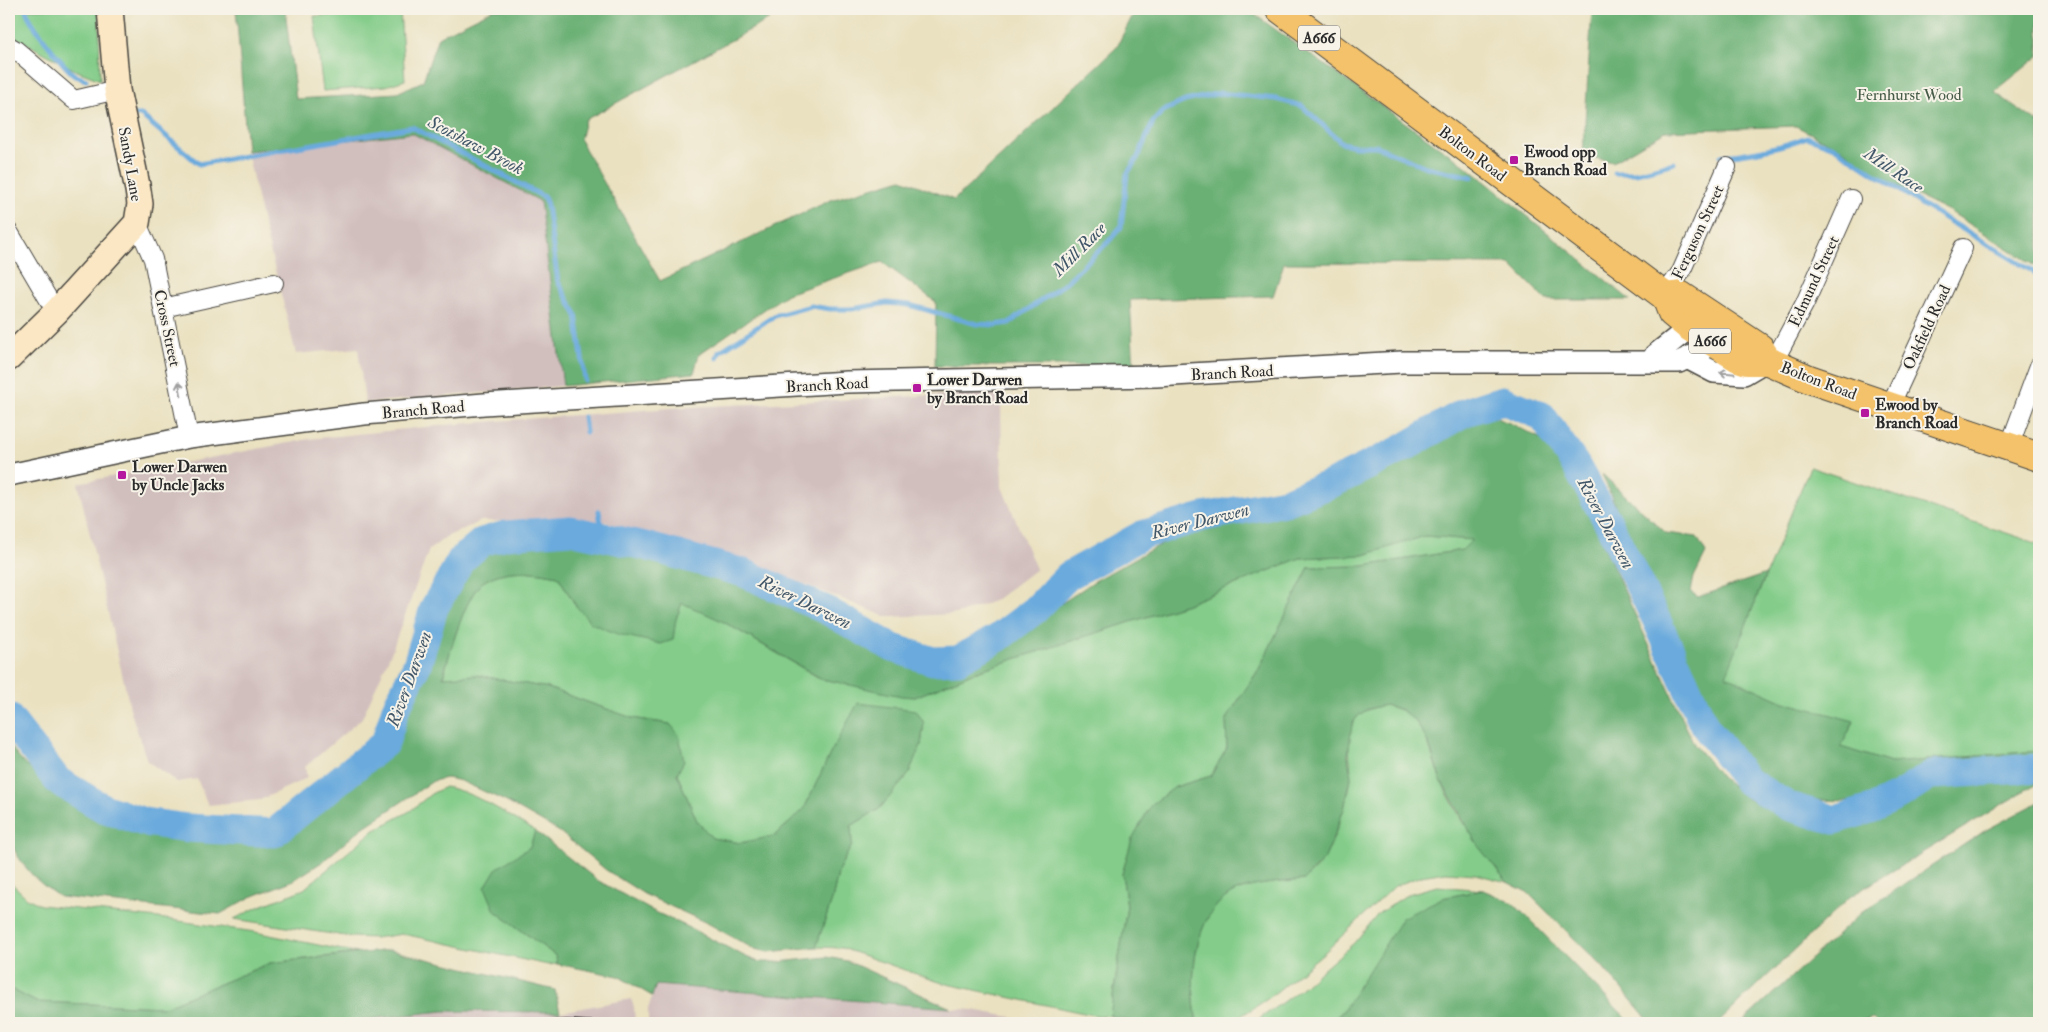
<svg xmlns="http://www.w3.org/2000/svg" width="2048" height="1032" font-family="'IM FELL Double Pica',serif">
<rect width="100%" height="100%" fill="#f7f3e8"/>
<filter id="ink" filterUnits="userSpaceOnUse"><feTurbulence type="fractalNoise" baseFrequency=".02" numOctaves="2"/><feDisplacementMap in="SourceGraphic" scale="10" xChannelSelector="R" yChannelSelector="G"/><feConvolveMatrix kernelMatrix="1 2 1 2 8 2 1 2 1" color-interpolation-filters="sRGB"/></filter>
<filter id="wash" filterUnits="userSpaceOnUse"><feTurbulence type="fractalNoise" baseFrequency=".0096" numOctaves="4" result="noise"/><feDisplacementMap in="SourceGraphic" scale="20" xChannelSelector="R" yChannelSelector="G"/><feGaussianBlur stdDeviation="1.12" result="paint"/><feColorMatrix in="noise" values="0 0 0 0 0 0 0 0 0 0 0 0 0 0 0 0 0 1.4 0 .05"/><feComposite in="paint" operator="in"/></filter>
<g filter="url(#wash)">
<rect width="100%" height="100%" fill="#eae1c0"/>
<g fill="#d1bfbe">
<path d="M412,133L540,201L563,386L365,403L358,348L296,354L258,202L247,151Z"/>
<path d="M1001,392L1002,487L1036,569L994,601L957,614L887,617L772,571L606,522L481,521L446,537L429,550L391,653L362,718L305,767L307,778L260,800L208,805L197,779L177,782L147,761L131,712L78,483L309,439L445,425L671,408Z"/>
<path d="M656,984L973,1010L1044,1023H648V1009Z"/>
<path d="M631,999L634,1007L635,1023H332L443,1011L560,1012Z"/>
</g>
<g fill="#83cc89" stroke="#577c5a">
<path d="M16,9H99L100,80L75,70L13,36Z"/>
<path d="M400,11L405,80L386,86L323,91L314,16Z"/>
<path d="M1810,467L2039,544V751L1891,763L1840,747L1854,722L1784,702L1725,676Z"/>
<path d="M1425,536L1473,540L1462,550L1364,566L1309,567L1259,669L1226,719L1227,748L1211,776L1175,787L1122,874L1127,906L1110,1016L1093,1015L942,983L842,948L816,947L832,900L839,869L852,845L851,826L879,809L908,775L921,745L924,723L831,752L804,809L775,836L740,843L712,838L697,821L677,774L670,724L632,718L548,688L476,675L443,677C450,654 464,596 483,582C505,567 534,571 558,576L576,606L676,619L682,602L722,621L821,679L915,697L977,671L1187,604L1300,558L1364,555Z"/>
<path d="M1385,705C1397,708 1407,712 1415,721C1429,736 1432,759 1440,778C1457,816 1481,850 1507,882L1475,874L1446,872L1421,876L1395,886L1326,951L1269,998L1230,1023H1197C1189,980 1191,909 1239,890C1259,883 1283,882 1304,880C1311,873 1320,866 1325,857C1333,844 1351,791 1351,776C1351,760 1345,739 1353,723C1359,710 1373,708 1385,705Z"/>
<path d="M445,787C475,792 509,816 535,831L530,847L520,855L495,911L556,956L557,964L548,965L403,934L375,938L352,937L234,919L258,907L304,889L373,831L410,811L431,794Z"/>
<path d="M9,881L27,898L41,905L158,918L255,932L357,953L270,963L164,1007L36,1002L9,988Z"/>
<path d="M1437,886L1483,890L1442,898L1343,1011L1329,1023H1254L1299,990L1354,943L1379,913L1408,894Z"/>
</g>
<g fill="#6ab075" stroke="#4a6e50">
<path d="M236,9H285L296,99L397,93L423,81L438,37L494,9H763L770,19L585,120L580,140L660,281L831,200L902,179L954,200L1116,48L1136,9H1247L1471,170L1630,300H1546L1510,264L1284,263L1273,296L1130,300L1134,366H935L936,302L882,262L787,294L699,354L694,373L563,386L540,201L412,133L247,151Z"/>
<path d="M1592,9H1968L1994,15L2007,9H2039V56L1994,92L2039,123V268L1949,211L1875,175L1845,151L1796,126L1665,131L1613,162L1583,155Z"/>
<path d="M1488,415L1512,424L1551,444L1587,509L1694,744L1722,778L1748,799L1780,815L1831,829L1886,815L1912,804L1936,785L2039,782L1851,896L1718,1023H1651L1602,966L1527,892L1507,882L1478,846L1440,778L1429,744L1416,722L1402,710L1385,705L1368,709L1358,716L1352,724L1348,755L1351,778L1344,809L1325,858L1304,880C1283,882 1260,883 1239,890C1191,909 1189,980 1197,1023H1136L1110,1016L1127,906L1122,874L1132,839L1151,805L1175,787L1211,776L1227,748L1226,719L1259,669L1309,567L1364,566L1462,550L1472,540L1425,536L1364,555L1300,558L1187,604L977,671L915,697L901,696L822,679L722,621L682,603L676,619L673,640L661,644L617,634L591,623L576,606L558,576C534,571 505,567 483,582C465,595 449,655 443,677L476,675L548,688L632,718L670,724L679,735L684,761L677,774L697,821L712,838L740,843L775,836L804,809L831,752L858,703L916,710L924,723L921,745L908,775L879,809L851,826L852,845L839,869L832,900L816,947L769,952L754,949L709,924L644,894L606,870L560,832L505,801L461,781L446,778L433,781L361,829L322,862L294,880L251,897L220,914L60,897C37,883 18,863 9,837V744L19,758L52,790L104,816L133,825L182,833L274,838L389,746L440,610L471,560L488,546L516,538H553L746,582L879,649L923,666L955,665L986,655L1093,582L1139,556L1176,537L1297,512L1348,491L1435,439Z"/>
<path d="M1602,474L1666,533L1697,537L1706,553L1694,577L1691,592L1698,597L1766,574L1726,676L1784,702L1854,721L1841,747L1891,763L2039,751V759L1926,770L1881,795L1849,801L1817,800L1786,792L1762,776L1718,729L1632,556L1620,517Z"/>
<path d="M2039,802V1023H1878L1873,1018L1849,1023H1741L1861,913L1986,830Z"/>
<path d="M535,831L597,880L649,909L690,928L746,957L760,962H778L827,957L847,961L951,1008L656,985L652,996L618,976L557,964L556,956L495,911L485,887L496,869L530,847Z"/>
<path d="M1483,890L1513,903L1631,1023H1329L1343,1011L1402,918L1442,898Z"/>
<path d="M390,950L555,990L560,1012L443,1011L332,1023H9V988L36,1002L164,1007L270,963Z"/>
</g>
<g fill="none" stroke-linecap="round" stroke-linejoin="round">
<g stroke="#6aaadd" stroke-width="5">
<path d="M26,9C27,20 62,64 72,73C75,76 81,78 86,80"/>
<path d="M134,115H141L199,164L412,127L544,197L547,205L558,282L576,314L585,380"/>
<path d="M1721,156C1750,154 1779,148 1807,137L1834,147L1921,204L2039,275"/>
<path d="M1615,173H1636L1674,163"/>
<path d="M717,358L719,352L774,316L811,306L830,309H852L887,303L909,305L977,324L995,325L1009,323L1063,285L1108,242L1121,227L1127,174L1138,157L1153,122L1163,111L1185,101L1220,93L1276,99L1302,106L1342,143L1356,146H1376L1426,167L1472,177"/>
<path d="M584,417L586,432"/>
<path d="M599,511L603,537"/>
</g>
<path stroke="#6aaadd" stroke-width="29" d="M9,718L58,781L103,808L144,822L188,828L274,833L385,743L396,708L417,665L434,608L461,560L482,542L506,535L570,530L645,546L744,573L826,610L893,648L933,661L958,660L998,638L1035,610L1068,576L1142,535L1203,517L1285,502L1333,483L1402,449L1463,413L1502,400L1542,416L1575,464L1608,522L1657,621L1704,725L1747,781L1788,806L1835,820L1871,809L1902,794L1931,775L2039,768"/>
</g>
</g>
<g filter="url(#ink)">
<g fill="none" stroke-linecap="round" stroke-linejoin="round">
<g stroke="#484641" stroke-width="20">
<g id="minor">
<path d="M9,46L16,50L74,100L117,90"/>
<path d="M137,223L153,259L189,437"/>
<path d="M9,232L56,312"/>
<path d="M1664,295L1681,272L1727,167"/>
<path d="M163,308L274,283"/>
<path d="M1773,363L1805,303L1851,199"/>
<path d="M1890,406L1963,248"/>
<path d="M2009,447L2039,366"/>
</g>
</g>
<g stroke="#484641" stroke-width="24">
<g id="tertiary">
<path d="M1689,359L1714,372L1744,374L1766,361"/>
<path d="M1652,361L1655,355L1679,336L1697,316"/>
<path d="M9,475L189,437L364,414L484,404L847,382L1156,376L1402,362H1679L1702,351L1722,330"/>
</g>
</g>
<g stroke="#484641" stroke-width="28">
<path id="secondary" d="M9,358L56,312L137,223L140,204L138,190L117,90L110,9"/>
</g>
<g stroke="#484641" stroke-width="30">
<g id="trunk">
<path d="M1280,9L1666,297L1672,313L1689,327L1738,358L1747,361H1768L1809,379L2039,457"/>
<path d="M1666,297L1680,295L1760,348L1768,361"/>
</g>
</g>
<use href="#minor" stroke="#fff" stroke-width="18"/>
<use href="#tertiary" stroke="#fff" stroke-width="21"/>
<use href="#secondary" stroke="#fbe7c3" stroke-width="25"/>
<use href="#trunk" stroke="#f4c26a" stroke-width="28"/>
<path stroke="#2b2b2b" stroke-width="4" d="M541,1023L567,1021L604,1023"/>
</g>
<defs><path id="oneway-shaft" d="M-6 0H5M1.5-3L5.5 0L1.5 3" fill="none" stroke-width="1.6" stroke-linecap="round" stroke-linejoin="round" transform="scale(1.25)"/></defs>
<g stroke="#a0a0a0">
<use href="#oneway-shaft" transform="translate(1727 373) rotate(-174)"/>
<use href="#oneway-shaft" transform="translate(180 389) rotate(-100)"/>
</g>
</g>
<g fill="#b5179e" stroke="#f7f3e8" stroke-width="2">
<rect x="1509" y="155" width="10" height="10" rx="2.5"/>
<rect x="912" y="383" width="10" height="10" rx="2.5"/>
<rect x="1860" y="408" width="10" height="10" rx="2.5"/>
<rect x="117" y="470" width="10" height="10" rx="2.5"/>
</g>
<g text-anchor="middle" stroke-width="4" stroke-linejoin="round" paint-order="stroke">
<g fill="#f7f3e8" stroke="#686764" stroke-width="1">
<rect x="1298" y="25.5" width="42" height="25" rx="4"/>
<rect x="1689" y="328.5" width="42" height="25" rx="4"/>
</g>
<g font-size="15" font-weight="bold" fill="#2b2b2b">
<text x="1319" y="43">A666</text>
<text x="1710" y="346">A666</text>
</g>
<g font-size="16" fill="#455b47" stroke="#f7f3e8">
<text x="1909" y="100">Fernhurst Wood</text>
</g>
<g font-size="16" font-weight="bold" fill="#2b2b2b" stroke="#f7f3e8" text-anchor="start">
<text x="1524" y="157">Ewood opp<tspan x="1524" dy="18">Branch Road</tspan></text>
<text x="927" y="385">Lower Darwen<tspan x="927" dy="18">by Branch Road</tspan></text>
<text x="1875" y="410">Ewood by<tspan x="1875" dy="18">Branch Road</tspan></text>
<text x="132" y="472">Lower Darwen<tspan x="132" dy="18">by Uncle Jacks</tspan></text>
</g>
<g font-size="16" fill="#2b2b2b" stroke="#f7f3e8">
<text transform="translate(1473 153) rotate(37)" y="6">Bolton Road</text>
<text transform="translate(131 164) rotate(80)" y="6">Sandy Lane</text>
<text transform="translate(1697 232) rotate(-65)" y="6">Ferguson Street</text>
<text transform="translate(1813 281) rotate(-65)" y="6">Edmund Street</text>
<text transform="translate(1926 327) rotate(-65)" y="6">Oakfield Road</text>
<text transform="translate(168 328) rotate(78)" y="6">Cross Street</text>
<text transform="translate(1232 372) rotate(-3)" y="6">Branch Road</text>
<text transform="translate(1819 380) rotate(21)" y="6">Bolton Road</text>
<text transform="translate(827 384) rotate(-3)" y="6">Branch Road</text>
<text transform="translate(423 409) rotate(-5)" y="6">Branch Road</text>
</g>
<g font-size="18" font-style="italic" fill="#415769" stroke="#f7f3e8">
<text transform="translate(476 145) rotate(28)" y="6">Scotshaw Brook</text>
<text transform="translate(1894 170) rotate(34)" y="6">Mill Race</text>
<text transform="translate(1079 249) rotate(-45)" y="6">Mill Race</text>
<text transform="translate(1200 521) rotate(-14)" y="6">River Darwen</text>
<text transform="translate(1606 523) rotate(62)" y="6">River Darwen</text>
<text transform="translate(805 602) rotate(26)" y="6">River Darwen</text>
<text transform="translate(409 679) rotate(-70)" y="6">River Darwen</text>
</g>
</g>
<rect width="2048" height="1032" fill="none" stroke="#f7f3e8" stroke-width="30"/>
</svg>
